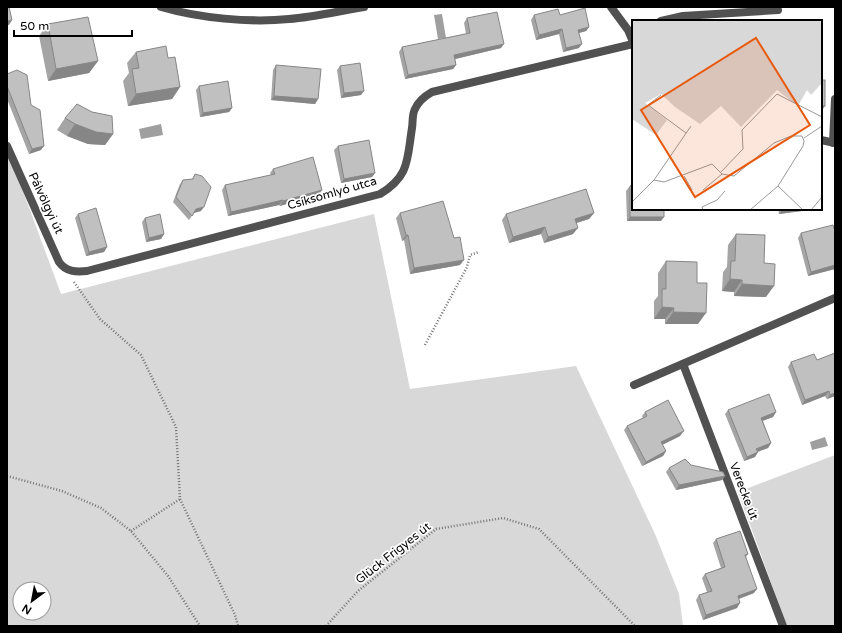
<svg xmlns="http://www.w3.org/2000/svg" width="842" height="633" font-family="'Varela Round',sans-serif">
<rect width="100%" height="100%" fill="#fff"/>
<g fill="#d8d8d8" fill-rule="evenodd">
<path d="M7,148L61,294L374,214L410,389L576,366L655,534L679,594L683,626H7ZM20,589H44V613H20Z"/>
<path d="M835,455V626H787L738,492Z"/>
</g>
<g fill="#9f9f9f">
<path d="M442,14L446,38L438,39L434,15Z"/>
<path d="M161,124L163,135L141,139L139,129Z"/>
<path d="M825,437L828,446L812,450L810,442Z"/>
</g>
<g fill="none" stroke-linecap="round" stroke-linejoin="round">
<g stroke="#737373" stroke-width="2.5" stroke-dasharray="1 2" stroke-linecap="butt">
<path d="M74,282L100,319L141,355L176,427L180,499L235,615L238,626"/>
<path d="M425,345L467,267L470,255L479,252"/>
<path d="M7,476L62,491L101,508L131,531L168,576L200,626"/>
<path d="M131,531L180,499"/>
<path d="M326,626L358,591L436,529L503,518L539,529L635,626"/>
</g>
<path stroke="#515151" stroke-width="8" d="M661,21L683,16L778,10"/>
<g stroke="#515151" stroke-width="8">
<path d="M161,7C199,18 249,23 289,19C314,17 339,11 364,7"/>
<path d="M611,7L628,30L633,42"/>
<path d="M821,140L835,143"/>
<path d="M833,143L835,99"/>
<path d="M7,146L59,262C66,272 76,272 87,271L380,194C410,176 407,159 412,128C413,122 412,114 415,109C418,102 425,96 432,92L633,44"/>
<path d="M683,364L783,626"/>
<path d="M634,385L835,298"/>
</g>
</g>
<g fill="#a5a5a5">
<path d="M534,15H560L589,27L586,31L579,33V48L563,52L559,34L536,40L531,20Z"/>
<path d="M467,18L501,48L455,59L456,65L453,69L405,79L399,52L402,47L466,34L464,23Z"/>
<path d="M48,24L98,61L89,73L48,81L39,36Z"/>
<path d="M136,52L168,58L180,87L172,99L128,106L123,81L129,73L127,63Z"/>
<path d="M276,65L318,99L315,104L271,100L273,70Z"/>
<path d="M340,66L361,95L341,98L337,70Z"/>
<path d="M7,74L31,105L41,150L29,154L7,99Z"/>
<path d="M199,86L232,108L229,112L200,117L196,90Z"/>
<path d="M65,118L113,134L105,145L88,144L67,136L57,130Z"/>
<path d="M338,146L375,173L372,177L341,183L334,150Z"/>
<path d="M273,169L322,190L319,194L280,206L279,205L228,216L222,190L225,185L271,175L270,173Z"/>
<path d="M195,174L201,211L194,213L189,220L173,202L180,184L183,180L192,179Z"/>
<path d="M633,182L661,221H627L626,191Z"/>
<path d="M778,209H804L802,211L779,214Z"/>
<path d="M400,213L460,265L410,274L404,240L402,241L396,218Z"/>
<path d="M594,213L589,219L576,223L573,234L544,243L541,234L509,243L502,220L506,214Z"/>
<path d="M78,214L107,247L104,252L86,256L75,218Z"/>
<path d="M145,218L164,234L161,239L146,242L142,222Z"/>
<path d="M835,231V269L808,276L798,238L801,233Z"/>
<path d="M736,234L764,263L766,297L734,296V292L722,291L723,272L727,267L728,245Z"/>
<path d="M666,261L697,283L698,324H665V319H654V301L658,296V273Z"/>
<path d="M835,353V396L827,399L825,396L802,405L788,367L791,362L817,360Z"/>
<path d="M728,410L776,412L773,417L763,421L771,443L768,448L758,452L755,457L744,461L725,414Z"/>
<path d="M645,412L680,436L662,445L666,451L663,456L642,466L624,430L627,426L643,418L642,416Z"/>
<path d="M691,465L725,476L722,480L676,490L666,472L669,468Z"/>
<path d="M716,539L748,554L746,557L754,593L739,599L737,608L703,620L696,600L699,595L707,592L702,578L705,574L721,568L713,543Z"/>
</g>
<g fill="#868686">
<path d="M12,20L9,25H7V21Z"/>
<path d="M589,27L586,31L575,34L578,30Z"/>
<path d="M562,29L559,34L536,40L539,35Z"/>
<path d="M504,44L501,48L451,60L454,55Z"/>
<path d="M582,44L579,48L563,52L566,48Z"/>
<path d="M98,61L89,73L48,81L56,69Z"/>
<path d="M456,65L453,69L405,79L408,75Z"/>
<path d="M180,87L172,99L128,106L136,94Z"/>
<path d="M364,91L361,95L341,98L344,93Z"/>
<path d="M274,96L318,99L315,104L271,100Z"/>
<path d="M821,106H825L822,110H821Z"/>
<path d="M232,108L229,112L200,117L203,113Z"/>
<path d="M75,124L113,134L105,145L88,144L67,136Z"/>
<path d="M44,146L41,150L29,154L32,149Z"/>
<path d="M375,173L372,177L341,183L344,179Z"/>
<path d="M322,190L319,194L280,206L283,201Z"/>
<path d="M283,200L279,205L228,216L231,212Z"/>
<path d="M204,207L201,211L193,213L196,209Z"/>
<path d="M787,209H804L802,211L779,214L782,210Z"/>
<path d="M594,213L589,219L570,225L575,219Z"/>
<path d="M630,217H664L661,221H627Z"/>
<path d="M545,227L541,234L509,243L513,237Z"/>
<path d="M578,228L573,234L544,243L548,237Z"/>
<path d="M164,234L161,239L146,242L149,238Z"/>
<path d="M406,235H408L404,240L402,241Z"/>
<path d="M107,247L104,252L86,256L89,252Z"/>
<path d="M464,260L460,265L410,274L414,268Z"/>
<path d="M835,265V269L808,276L811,272Z"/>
<path d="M730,279L742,280L734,292L722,291Z"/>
<path d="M742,284L774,286L766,297L734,296Z"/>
<path d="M662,307L674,308L665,319H654Z"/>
<path d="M673,312L706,313L698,324H665Z"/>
<path d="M829,391L825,396L802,405L805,400Z"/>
<path d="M835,393V396L827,399L830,395Z"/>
<path d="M776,412L773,417L758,422L761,418Z"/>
<path d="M684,431L680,436L658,447L661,442Z"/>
<path d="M771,443L768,448L753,453L756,449Z"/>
<path d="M666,451L663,456L642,466L646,462Z"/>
<path d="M758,452L755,457L744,461L747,457Z"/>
<path d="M725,476L722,480L676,490L679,485Z"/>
<path d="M757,589L754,593L735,600L738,596Z"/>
<path d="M740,603L737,608L703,620L706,615Z"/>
</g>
<g fill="#c0c0c0" stroke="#868686">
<path d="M7,7H9L12,20L7,21Z"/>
<path d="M585,8L589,27L578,30L582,44L566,48L562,29L539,35L534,15L558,9L560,15Z"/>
<path d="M497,12L504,44L454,55L456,65L408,75L402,47L470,33L467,18Z"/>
<path d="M88,17L98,61L56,69L48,24Z"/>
<path d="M166,46L168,58L175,57L180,87L136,94L132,69L139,68L136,52Z"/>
<path d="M360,63L364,91L344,93L340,66Z"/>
<path d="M276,65L321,69L318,99L274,96Z"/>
<path d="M17,70L27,75L31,105L40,110L44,146L32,149L7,86V74Z"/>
<rect x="821" y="80" width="4" height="26"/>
<path d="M228,81L232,108L203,113L199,86Z"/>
<path d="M77,104L92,112L112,116L113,134L96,132L75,124L65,118Z"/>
<path d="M369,140L375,173L344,179L338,146Z"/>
<path d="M313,157L322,190L283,201V200L231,212L225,185L275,174L273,169Z"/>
<path d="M195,174L202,176L211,187L204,207L196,209L192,216L176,197L183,180L193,179Z"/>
<path d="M633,182V209H664V217H630V187Z"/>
<path d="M586,189L594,213L575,219L578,228L548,237L545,227L513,237L506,214Z"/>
<path d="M443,201L454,238L460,237L464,260L414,268L408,235H406L400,213Z"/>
<path d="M96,208L107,247L89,252L78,214Z"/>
<path d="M160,214L164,234L149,238L145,218Z"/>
<path d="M833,225L835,231V265L811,272L801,233Z"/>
<path d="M736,234L765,235L764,263L775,264L774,286L742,284V280L730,279L731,261H735Z"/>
<path d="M666,261L697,262V283H707L706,313L673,312L674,308L662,307V289H666Z"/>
<path d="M835,353V393L830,395L829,391L805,400L791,362L814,354L817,360Z"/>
<path d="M769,394L776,412L761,418L771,443L756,449L758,452L747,457L728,410Z"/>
<path d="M668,400L684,431L661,442L666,451L646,462L627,426L647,416L645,412Z"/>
<path d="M685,459L691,465L723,472L725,476L679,485L669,468Z"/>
<path d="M740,531L748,554L745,555L757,589L738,596L740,603L706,615L699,595L712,591L705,574L725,567L716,539Z"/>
</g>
<g text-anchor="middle" stroke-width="3.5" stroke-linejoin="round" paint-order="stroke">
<g font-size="12" fill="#000" stroke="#fff">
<text transform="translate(332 193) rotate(-16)" y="4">Csíksomlyó utca</text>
<text transform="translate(46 203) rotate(65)" y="4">Pálvölgyi út</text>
<text transform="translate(744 491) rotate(69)" y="4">Verecke út</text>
<text transform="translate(393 553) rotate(-38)" y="4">Glück Frigyes út</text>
</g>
</g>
<g transform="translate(632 20)">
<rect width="190" height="190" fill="#fff"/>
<path d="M0,0H190V63L179,75L175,70L166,86L145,70L109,107L89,86L68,104L43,87L29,74L13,83L35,100L24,115L0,99Z" fill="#d8d8d8"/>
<path fill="none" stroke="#999" stroke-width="1" d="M29,75L16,85L54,113M172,118L190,106M88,153L111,129L110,110L145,74L190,97M52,156L60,170M22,160L32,162L80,144L90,154L102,156L142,123L159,116H170L172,121L171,126L146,166L118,190M146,166L171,190M71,170L90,154M0,182L22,160L59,106M71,190L70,187L85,180L93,171M179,190L190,177"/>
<path fill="#e8590c" fill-opacity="0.15" stroke="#e8590c" stroke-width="2" d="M124,18L178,105L63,177L9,90Z"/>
<rect width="190" height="190" fill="none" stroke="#000" stroke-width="2"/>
</g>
<rect width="842" height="633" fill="none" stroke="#000000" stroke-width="16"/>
<g transform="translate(32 601) rotate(212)"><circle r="19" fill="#ffffff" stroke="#999999"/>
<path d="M0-3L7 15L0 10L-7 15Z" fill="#000000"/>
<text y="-6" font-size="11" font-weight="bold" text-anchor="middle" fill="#000000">N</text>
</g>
<path d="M14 30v6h118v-6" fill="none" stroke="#000000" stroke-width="2"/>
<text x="20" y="30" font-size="12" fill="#000000" stroke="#ffffff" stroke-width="3" paint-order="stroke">50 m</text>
</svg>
